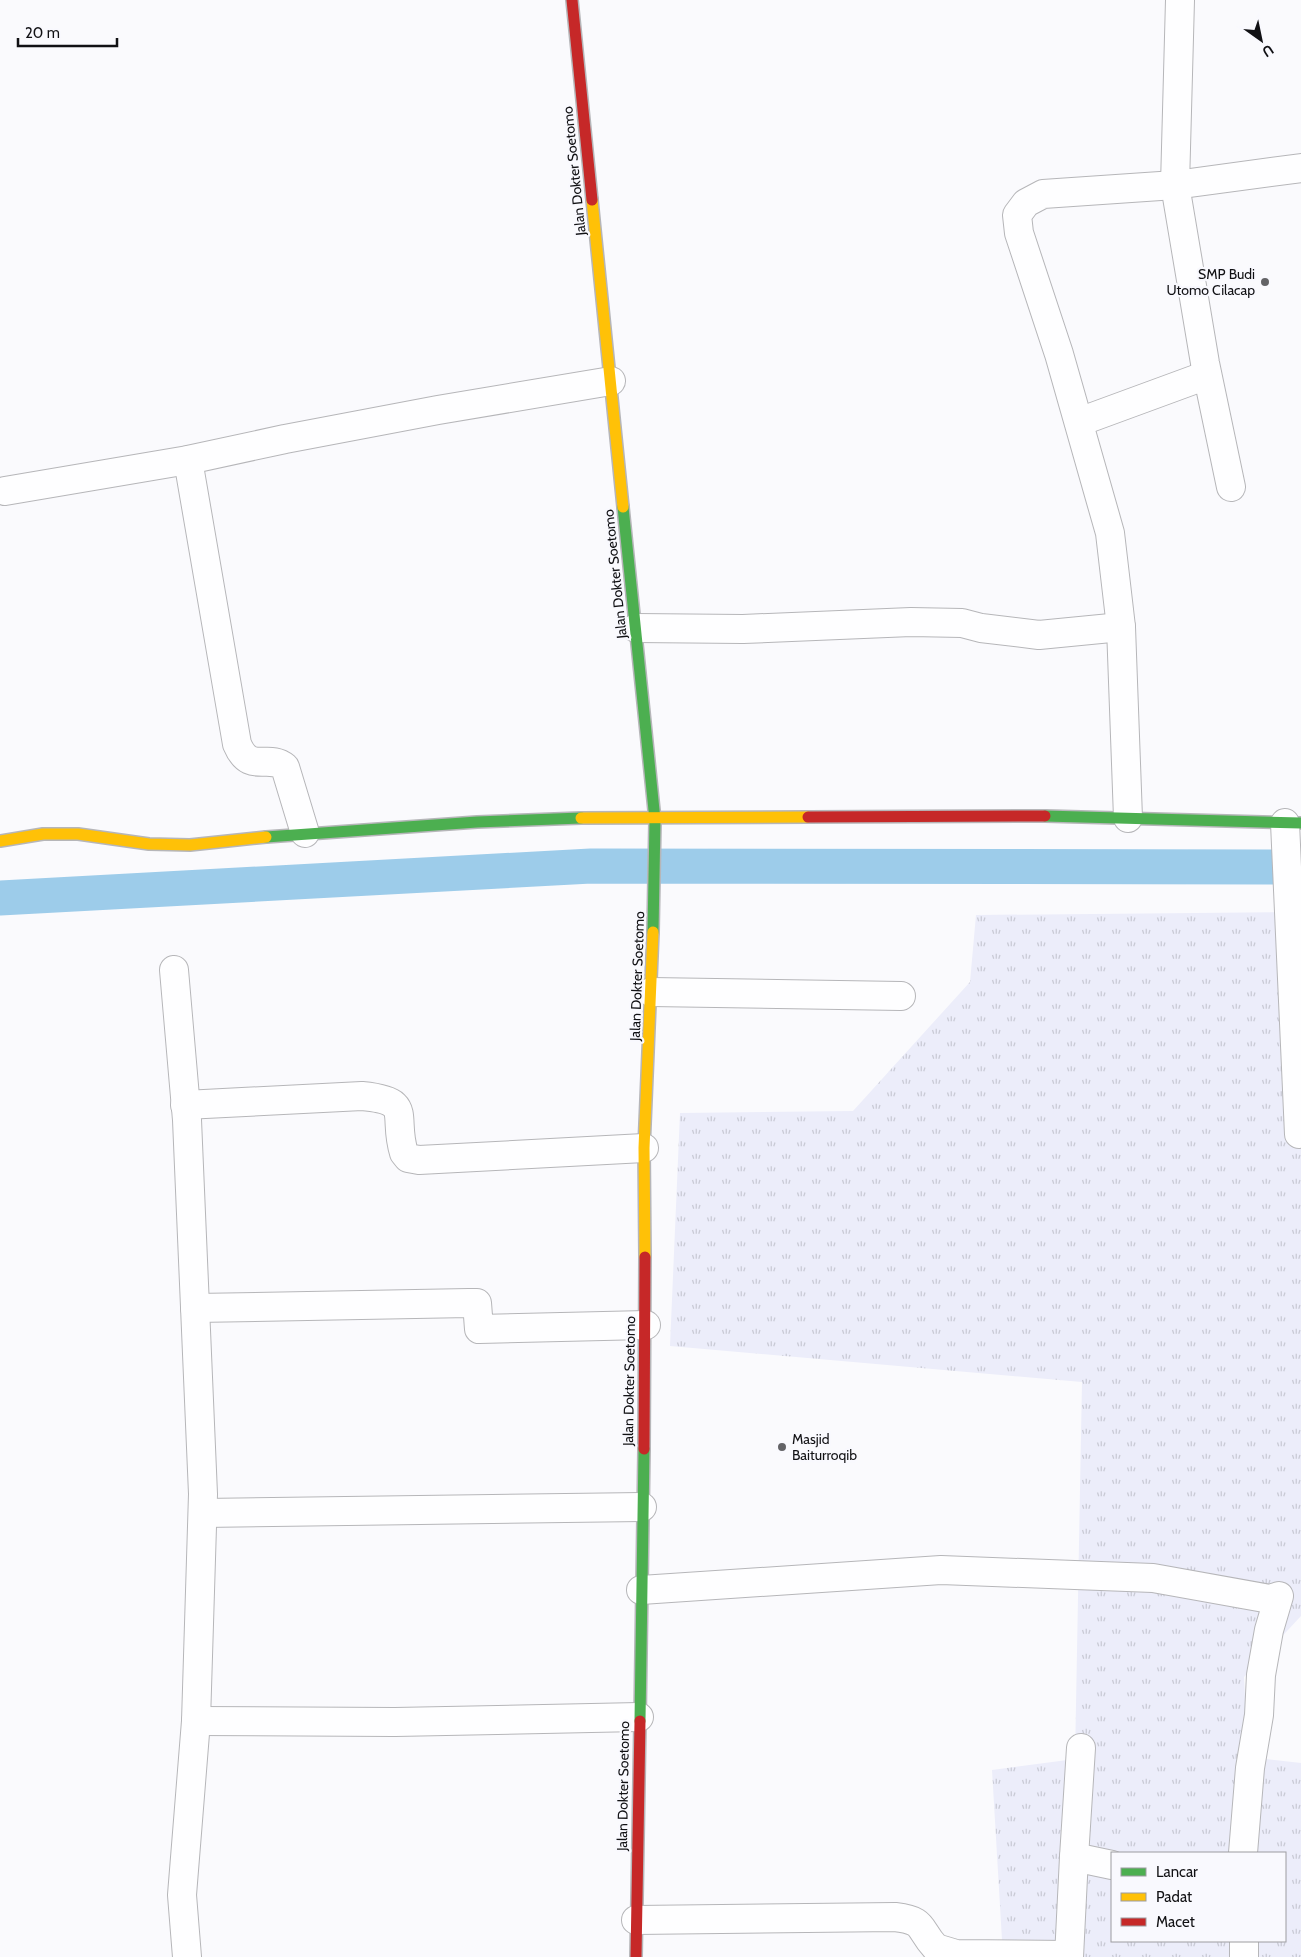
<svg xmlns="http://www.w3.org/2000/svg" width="1301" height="1957" font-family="Cabin,sans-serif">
<defs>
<pattern id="grass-tufts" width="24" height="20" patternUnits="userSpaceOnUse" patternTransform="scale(1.25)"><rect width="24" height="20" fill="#ecedfa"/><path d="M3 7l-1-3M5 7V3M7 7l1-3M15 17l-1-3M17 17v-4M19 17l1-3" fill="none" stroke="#c9cad5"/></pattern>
</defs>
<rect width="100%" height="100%" fill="#fafafd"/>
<path fill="url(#grass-tufts)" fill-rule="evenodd" d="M1301,912V1616L1244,1677L1248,1757L1301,1763V1957H1003L992,1770L1075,1759L1082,1382L670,1346L680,1113L853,1111L970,982L976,915ZM1112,1853H1285V1941H1112Z"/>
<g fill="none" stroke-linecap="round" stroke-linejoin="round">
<path stroke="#9dccea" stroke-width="35" d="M0,898L591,866L1301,867"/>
<g stroke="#b6b6b9" stroke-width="30">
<g id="street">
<path d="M1180,0L1175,185L1205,363L1231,487"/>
<path d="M1079,422L1207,375"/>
<path d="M188,460L237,744C250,775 268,753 285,767L305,833"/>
<path d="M5,491L188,460L285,439L438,410L611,381"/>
<path d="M636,628L743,629L911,622L962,623L981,628L1039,635L1121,627"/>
<path d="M1128,818L1121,627L1110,533L1059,354L1019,233L1017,215L1026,203L1043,194L1175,185L1301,168"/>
<path d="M1285,823L1299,1134"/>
<path d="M174,970L187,1120L203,1494L196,1721L182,1895L187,1957"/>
<path d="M651,992L901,996"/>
<path d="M185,1105L362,1096C415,1101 392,1115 404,1153L408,1158L419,1160L644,1148"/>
<path d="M195,1308L469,1303H477L479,1329L646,1325"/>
<path d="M203,1513L642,1507"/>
<path d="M641,1590L941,1570L1153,1578L1270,1599L1279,1596L1269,1630L1261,1675L1259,1715L1250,1768L1243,1853"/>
<path d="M196,1721L395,1722L639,1717"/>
<path d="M1081,1748L1074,1857L1112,1865"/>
<path d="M636,1920L895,1917C927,1921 917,1928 936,1948L956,1954L1069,1955"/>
<path d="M1244,1941V1957"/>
<path d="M1069,1957L1074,1857"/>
</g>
</g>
<g stroke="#b6b6b9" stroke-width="14">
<g id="fast">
<path d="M623,507L655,820L653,932"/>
<path d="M1045,816L1301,823"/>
<path d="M266,837L477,822L581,818"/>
<path d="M640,1721L644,1449"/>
</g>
</g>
<g stroke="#b6b6b9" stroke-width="14">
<g id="slow">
<path d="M592,200L623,507"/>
<path d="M581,818L808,817"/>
<path d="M0,841L43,834H78L149,844L190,845L266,837"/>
<path d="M645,1257L644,1148L653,932"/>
</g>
</g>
<g stroke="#b6b6b9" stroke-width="14">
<g id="jam">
<path d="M572,0L592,200"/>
<path d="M808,817L1045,816"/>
<path d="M644,1449L645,1257"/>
<path d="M636,1957L640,1721"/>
</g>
</g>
<use href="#street" stroke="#fefeff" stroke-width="28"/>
<use href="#fast" stroke="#4caf50" stroke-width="11"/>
<use href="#slow" stroke="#ffc107" stroke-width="11"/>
<use href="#jam" stroke="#c62828" stroke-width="11"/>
</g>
<g fill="#636366" stroke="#f9f9fe" stroke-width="2">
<circle cx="1265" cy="282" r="5"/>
<circle cx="782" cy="1447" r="5"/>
</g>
<g text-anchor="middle" stroke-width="4.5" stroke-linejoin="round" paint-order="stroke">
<g font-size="14" fill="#111114" stroke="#f9f9fe">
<text transform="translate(574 171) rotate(-96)" y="5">Jalan Dokter Soetomo</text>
<text transform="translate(615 574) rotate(-96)" y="5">Jalan Dokter Soetomo</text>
<text transform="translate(637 976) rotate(-88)" y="5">Jalan Dokter Soetomo</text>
<text transform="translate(629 1381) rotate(-89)" y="5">Jalan Dokter Soetomo</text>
<text transform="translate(623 1786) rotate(-89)" y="5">Jalan Dokter Soetomo</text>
</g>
<g font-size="14" fill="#111114" stroke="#f9f9fe" text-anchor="end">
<text x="1255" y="279">SMP Budi<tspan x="1255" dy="16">Utomo Cilacap</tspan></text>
<text x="792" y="1444" text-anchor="start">Masjid<tspan x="792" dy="16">Baiturroqib</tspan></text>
</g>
</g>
<rect x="1111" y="1852" width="175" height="90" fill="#f9f9fe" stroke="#9c9ca0"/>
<rect x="1121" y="1868" width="25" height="8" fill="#4caf50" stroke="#9c9ca0"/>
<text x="1156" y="1877" font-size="15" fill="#111114">Lancar</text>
<rect x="1121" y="1893" width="25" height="8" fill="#ffc107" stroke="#9c9ca0"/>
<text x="1156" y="1902" font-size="15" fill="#111114">Padat</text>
<rect x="1121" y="1918" width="25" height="8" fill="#c62828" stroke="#9c9ca0"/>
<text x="1156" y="1927" font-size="15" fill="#111114">Macet</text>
<g transform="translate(1261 40) rotate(147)" stroke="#f9f9fe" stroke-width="4" paint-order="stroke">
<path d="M0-4L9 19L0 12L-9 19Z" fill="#111114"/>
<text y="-8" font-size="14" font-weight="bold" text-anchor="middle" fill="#111114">U</text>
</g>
<path d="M18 38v8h99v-8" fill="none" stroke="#111114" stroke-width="2.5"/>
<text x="25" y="38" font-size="15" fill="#111114" stroke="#f9f9fe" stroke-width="4" paint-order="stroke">20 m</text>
</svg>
